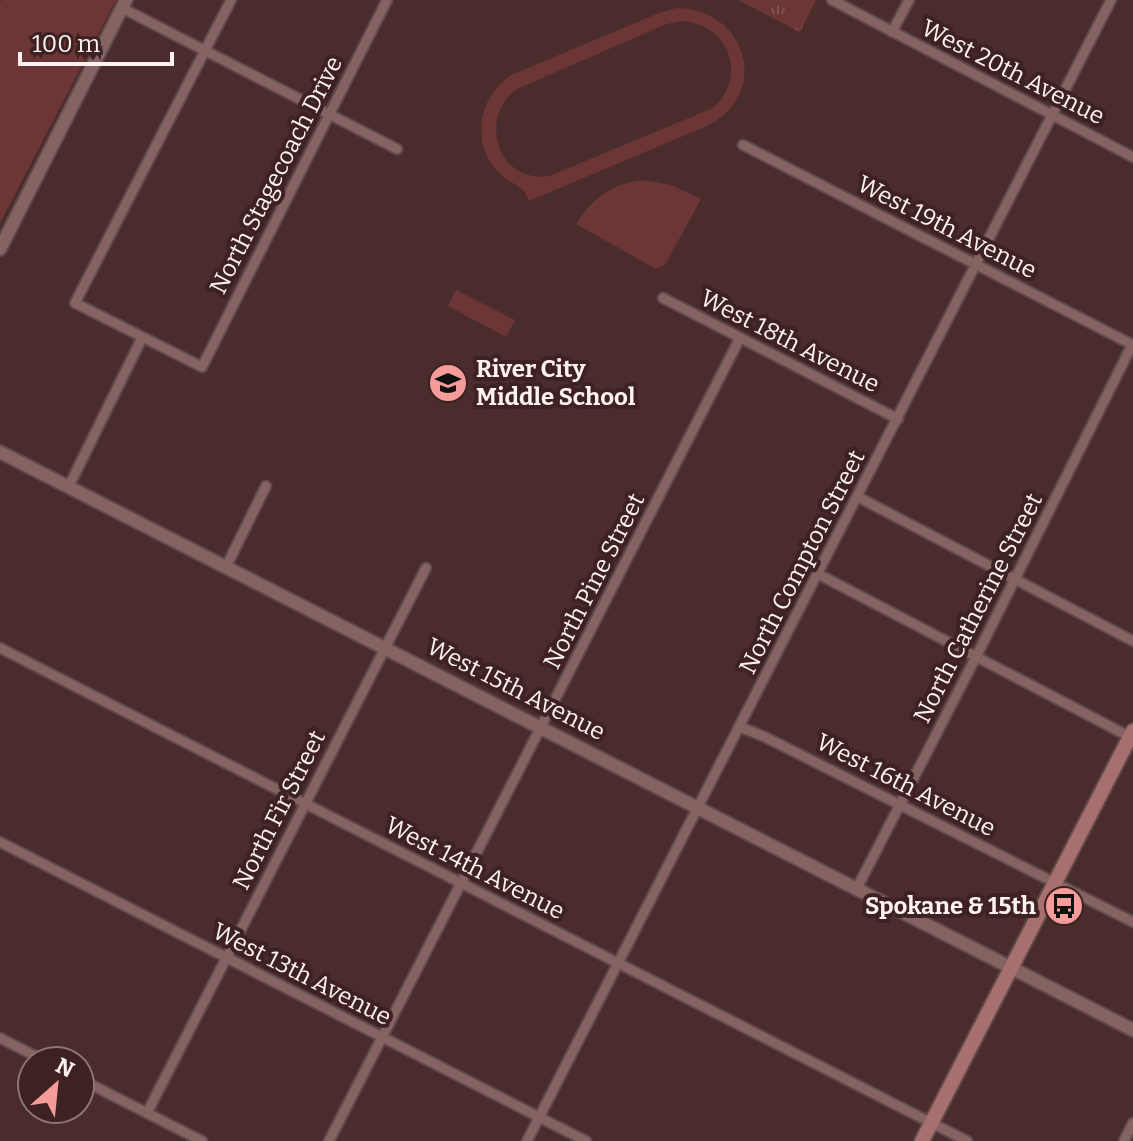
<svg xmlns="http://www.w3.org/2000/svg" width="1133" height="1141" font-family="Bitter,serif">
<defs>
<pattern id="park-tufts" width="24" height="20" patternUnits="userSpaceOnUse" patternTransform="scale(2)"><rect width="24" height="20" fill="#6c3536"/><path d="M3 7l-1-3M5 7V3M7 7l1-3M15 17l-1-3M17 17v-4M19 17l1-3" fill="none" stroke="#825354"/></pattern>
</defs>
<rect width="100%" height="100%" fill="#492c2b"/>
<g fill="#6c3536" fill-rule="evenodd">
<path d="M2,0H116L0,223V2Z"/>
<path d="M676,8C747,8 772,94 707,126L529,201C522,182 511,186 499,173C470,143 478,97 511,75L659,13ZM680,21C728,23 749,75 713,108L549,176C499,184 478,120 515,90L664,25Z"/>
<path d="M643,180L671,185L701,199L665,265L656,269L576,224C592,198 613,183 643,180Z"/>
<path d="M456,290L515,320L506,337L448,306Z"/>
</g>
<path fill="url(#park-tufts)" d="M738,0H816L800,32Z"/>
<g fill="none" stroke-linecap="round" stroke-linejoin="round">
<g stroke="#604949" stroke-width="13">
<g id="minor">
<path d="M231,0L75,303L202,367L387,0"/>
<path d="M832,0L1133,157"/>
<path d="M122,8L397,149"/>
<path d="M892,32L909,0"/>
<path d="M743,145L1133,345"/>
<path d="M663,298L898,419"/>
<path d="M69,486L142,338"/>
<path d="M858,497L1133,641"/>
<path d="M226,567L266,486"/>
<path d="M818,574L1130,737"/>
<path d="M0,648L967,1141"/>
<path d="M740,727L765,737L1133,922"/>
<path d="M0,842L586,1141"/>
<path d="M857,888L976,657L1132,345"/>
<path d="M0,1038L45,1061"/>
<path d="M80,1079L202,1141"/>
<path d="M147,1113L426,568"/>
<path d="M329,1141L740,338"/>
<path d="M527,1141L1111,0"/>
<path d="M1124,1141L1133,1123"/>
</g>
</g>
<g stroke="#604949" stroke-width="16">
<g id="tertiary">
<path d="M0,249L126,0"/>
<path d="M0,452L1133,1030"/>
</g>
</g>
<g stroke="#604949" stroke-width="18">
<path id="secondary" d="M922,1141L1133,731"/>
</g>
<use href="#minor" stroke="#846362" stroke-width="9"/>
<use href="#tertiary" stroke="#846362" stroke-width="12"/>
<use href="#secondary" stroke="#a76f6e" stroke-width="14"/>
</g>
<defs>
<g id="school-disc" transform="scale(2)"><circle r="9.5" fill="#f59b9a" stroke="#3e2222"/><path d="M0-5L7-2L0 1L-7-2ZM-4 1L0 2.5L4 1V4Q0 6-4 4Z" fill="#111"/></g>
<g id="bus-disc" transform="scale(2)"><circle r="9.5" fill="#f59b9a" stroke="#3e2222"/><path d="M-5-6H5V4H4V6H2V4H-2V6H-4V4H-5ZM-3.5-4V0h7V-4ZM-3.5 1.2v1.5H-2V1.2ZM2 1.2v1.5H3.5V1.2Z" fill="#111"/></g>
</defs>
<g fill-rule="evenodd">
<use href="#school-disc" x="448" y="383"/>
<use href="#bus-disc" x="1064" y="906"/>
</g>
<g text-anchor="middle" stroke-width="8" stroke-linejoin="round" paint-order="stroke">
<g font-size="24" fill="#fef2f1" stroke="#3e2222">
<text transform="translate(1013 72) rotate(27)" y="8">West 20th Avenue</text>
<text transform="translate(276 175) rotate(-63)" y="8">North Stagecoach Drive</text>
<text transform="translate(947 227) rotate(27)" y="8">West 19th Avenue</text>
<text transform="translate(790 341) rotate(27)" y="8">West 18th Avenue</text>
<text transform="translate(802 562) rotate(-63)" y="8">North Compton Street</text>
<text transform="translate(594 581) rotate(-63)" y="8">North Pine Street</text>
<text transform="translate(978 608) rotate(-63)" y="8">North Catherine Street</text>
<text transform="translate(516 689) rotate(27)" y="8">West 15th Avenue</text>
<text transform="translate(906 785) rotate(27)" y="8">West 16th Avenue</text>
<text transform="translate(279 810) rotate(-63)" y="8">North Fir Street</text>
<text transform="translate(475 868) rotate(27)" y="8">West 14th Avenue</text>
<text transform="translate(302 974) rotate(27)" y="8">West 13th Avenue</text>
</g>
<g font-size="24" font-weight="bold" fill="#fef2f1" stroke="#3e2222" text-anchor="start">
<text x="476" y="377">River City<tspan x="476" dy="28">Middle School</tspan></text>
<text x="1036" y="914" text-anchor="end">Spokane &amp; 15th</text>
</g>
</g>
<g transform="translate(56 1085) rotate(27)"><circle r="38" fill="#3e2222" stroke="#8b7575" stroke-width="2"/>
<path d="M0-6L14 30L0 20L-14 30Z" fill="#f59b9a"/>
<text y="-12" font-size="22" font-weight="bold" text-anchor="middle" fill="#fef2f1">N</text>
</g>
<path d="M20 52v12h152v-12" fill="none" stroke="#fef2f1" stroke-width="4"/>
<text x="32" y="52" font-size="24" fill="#fef2f1" stroke="#3e2222" stroke-width="6" paint-order="stroke">100 m</text>
</svg>
